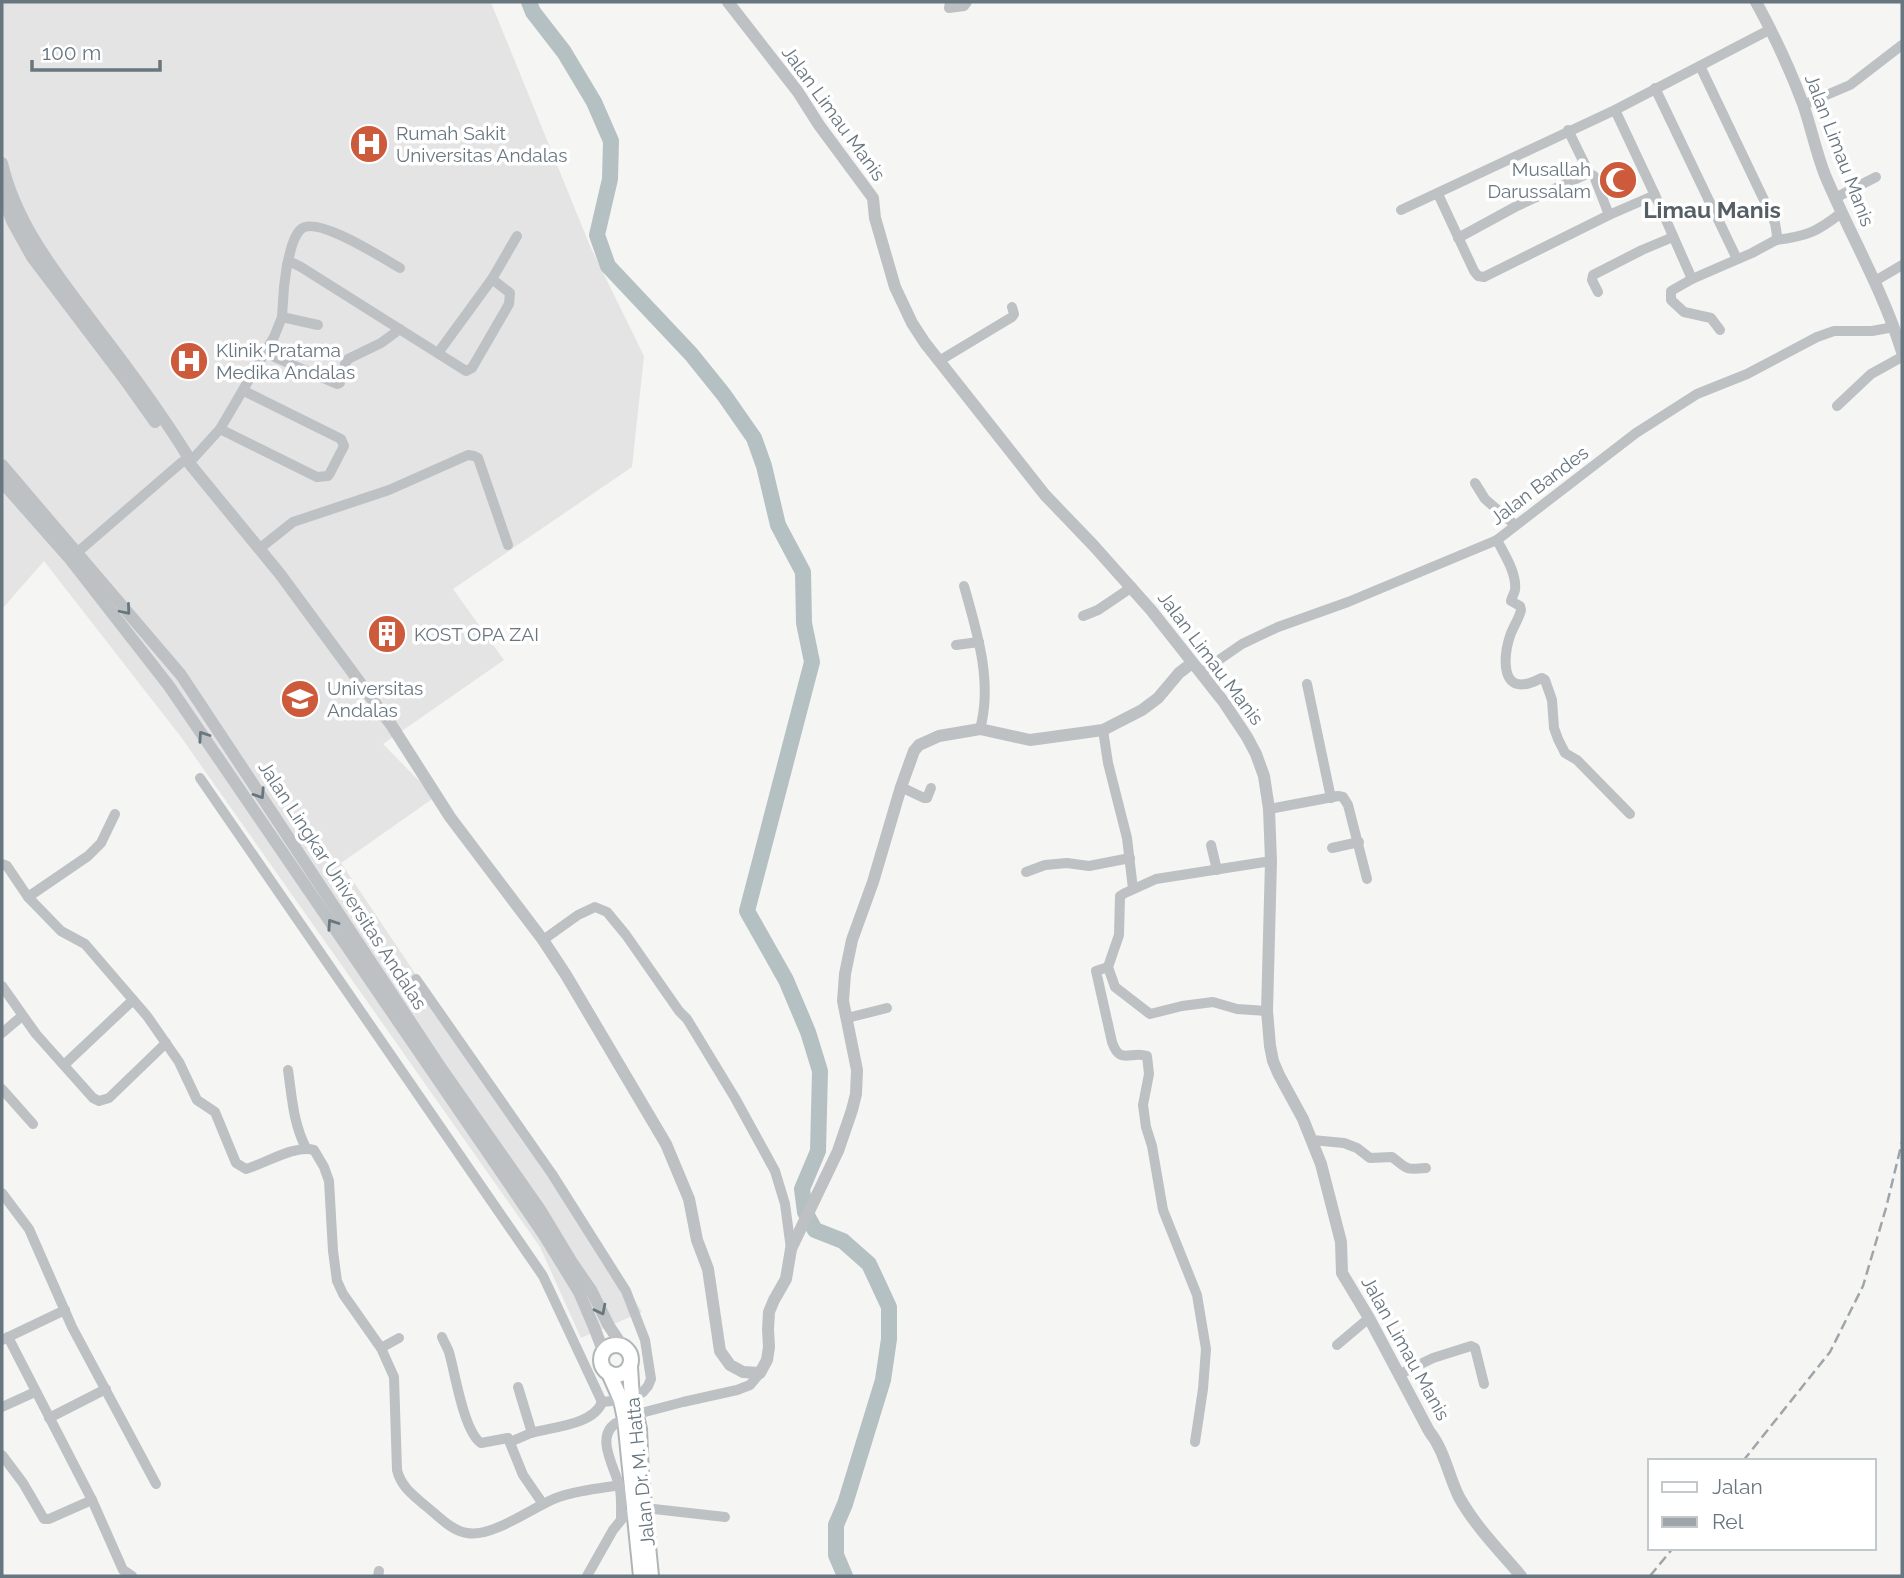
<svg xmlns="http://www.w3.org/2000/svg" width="1904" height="1578" font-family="Raleway,sans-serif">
<rect width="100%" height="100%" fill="#f5f5f3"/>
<path fill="#e3e4e3" d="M2,2H490L492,5L590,246L644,356L632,467L453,589L504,660L383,744L435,797L341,863L445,1018L583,1218L642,1312L581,1338L540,1247L181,737L44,561L2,609Z"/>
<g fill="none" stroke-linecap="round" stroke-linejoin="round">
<path stroke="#b5c0c3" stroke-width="16" d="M529,2L533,12L564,52L594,102L611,141L610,179L597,235L608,266L691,354L724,395L754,438L764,466L778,525L803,572L804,623L812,662L747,911L786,980L808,1032L820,1071L818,1151L802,1189L805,1212L815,1230L843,1241L869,1264L889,1307V1339L883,1380L845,1504L836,1525V1555L845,1576"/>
<g stroke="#b0b5b8" stroke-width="18">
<g id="secondary">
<circle cx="616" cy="1360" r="15"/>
<path d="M630,1367L632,1399L639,1429L641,1475L651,1576"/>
<path d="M609,1373L621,1400L625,1419L641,1576"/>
</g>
</g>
<g stroke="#bdc1c4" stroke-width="10">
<path d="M950,2L949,8L964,6L967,2"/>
<path d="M1655,88L1737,259"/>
<path d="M1803,105L1850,85L1902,45"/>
<path d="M1568,130L1589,173"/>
<path d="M1438,194L1474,271L1478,276L1484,277L1609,215L1655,195L1615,110"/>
<path d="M1655,195L1692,279L1671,291V300L1684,312L1711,318L1720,330"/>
<path d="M1835,198L1876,177"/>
<path d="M1401,210L1615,110L1771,29"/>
<path d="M1458,238L1515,207L1589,173L1594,176L1609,215"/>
<path d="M1776,240C1807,236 1817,232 1841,213"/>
<path d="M287,265C290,254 292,238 301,229C317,215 384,259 400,268"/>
<path d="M1692,279L1752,253L1776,240L1777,235L1775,223L1700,66"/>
<path d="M1875,281L1902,265"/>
<path d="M1598,292L1592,280L1593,275L1642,250L1673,237"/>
<path d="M282,317L318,325"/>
<path d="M265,353L337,384L340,383L345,364L348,359L381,343L400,329"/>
<path d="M438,353L492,279L517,236"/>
<path d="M939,361L1012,317L1014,314L1012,307"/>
<path d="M1837,406L1871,374L1902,357"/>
<path d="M220,429L317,477L328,476L330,473L344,446L341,439L244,391"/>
<path d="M190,462L220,429L274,337L282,317L284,287L287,265L293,263L301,267L466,371L472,368L509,304L510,293L492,279"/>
<path d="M1475,483L1485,499L1515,525"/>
<path d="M1497,540C1504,554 1517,573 1515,590C1514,594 1512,597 1511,601L1520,606L1521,610C1519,619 1513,627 1510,636C1505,651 1499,689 1526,684C1532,683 1537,680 1542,678L1545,680L1552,700L1554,728L1558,739L1565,753L1577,760L1630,814"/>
<path d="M259,549L293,522L389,490L468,455L474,456L478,458L508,545"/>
<path d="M72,557L182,462"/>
<path d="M964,586C977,632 993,682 980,729"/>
<path d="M1083,616L1098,610L1132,587"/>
<path d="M956,645L979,642"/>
<path d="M1200,673L1242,644L1278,627L1348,602L1497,540L1636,433L1697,394L1747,374L1817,337L1834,331H1872L1894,327"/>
<path d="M1307,684L1331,798"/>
<path d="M1103,730L1108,763L1127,838L1133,889"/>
<path d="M200,778L543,1276L602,1402L621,1400"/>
<path d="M901,787L924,798H927L931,788"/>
<path d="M1269,809L1338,796L1343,797L1348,805L1367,879"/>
<path d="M1211,845L1217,870"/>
<path d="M1332,848L1359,842"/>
<path d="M2,864L7,866L28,897L61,931L85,944L147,1016L179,1062L197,1100L215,1112L236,1163L246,1169C264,1164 296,1144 314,1150L324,1167L329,1181L333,1251L337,1281L343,1294L381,1348L394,1377L397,1470C401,1487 414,1496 427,1507C438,1516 452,1531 467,1533C492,1538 533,1507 556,1498C576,1490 599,1489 619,1485"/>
<path d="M1026,872L1045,865L1067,863L1089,866L1130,858"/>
<path d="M28,897L88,856L101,843L115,814"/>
<path d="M543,940L578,915L595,907L607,912L626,935L679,1011L687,1019L735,1098L775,1171L785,1204L791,1249"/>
<path d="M1108,967L1096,971L1112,1042C1120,1066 1131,1050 1147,1056L1149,1074L1143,1105L1146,1127L1152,1146L1163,1210L1197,1295L1206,1349L1203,1389L1195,1442"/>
<path d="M416,979L552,1174L626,1291L645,1340L651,1379L648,1386L643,1392L632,1399"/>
<path d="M2,986L36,1034L93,1098L99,1101L109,1098L166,1043"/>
<path d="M1267,1011L1237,1009L1213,1002L1182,1006L1150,1014L1115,987L1108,967L1119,935L1120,896L1125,893L1156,879L1271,861"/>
<path d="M847,1018L887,1008"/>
<path d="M2,1033L22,1016"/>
<path d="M64,1065L133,1000"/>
<path d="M288,1070C292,1097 293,1123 306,1148"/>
<path d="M2,1089L33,1124"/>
<path d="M1312,1140L1344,1143L1357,1148L1370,1158L1392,1157C1408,1169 1404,1170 1426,1168"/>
<path d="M2,1193L29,1229L72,1327L156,1484"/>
<path d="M8,1337L92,1500L123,1570L132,1576"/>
<path d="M442,1337C444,1342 447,1347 449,1352C455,1373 464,1432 481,1443L508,1438L523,1475L543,1504"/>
<path d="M2,1340L65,1310"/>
<path d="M1337,1345L1369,1318"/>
<path d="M381,1348L399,1338"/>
<path d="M1400,1374L1433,1358L1471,1346L1475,1348L1484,1384"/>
<path d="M518,1387L532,1433"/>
<path d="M2,1407L35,1392"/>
<path d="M645,1412L683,1402L737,1390L750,1385L760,1373"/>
<path d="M49,1418L106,1389"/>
<path d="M616,1423C595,1437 614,1466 619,1485C622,1495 621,1507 621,1518"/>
<path d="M510,1442C517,1439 524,1436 531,1433C551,1427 594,1425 602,1402"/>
<path d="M2,1455L23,1483L44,1519H49L92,1500"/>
<path d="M645,1508L725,1517"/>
<path d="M378,1576L379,1571"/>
<path d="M587,1576L613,1530L626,1514"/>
</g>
<g stroke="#bdc1c4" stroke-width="12">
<path d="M728,2L798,92L819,125L873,198L875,218L895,287L912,323L925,343L1045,495L1093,545L1151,610L1223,701L1247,737L1256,754L1264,776L1269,809L1271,861L1267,1011L1270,1046L1273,1061L1279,1075L1303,1119L1321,1164L1341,1242L1342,1273L1369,1318L1429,1431C1445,1451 1448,1475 1459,1497C1475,1526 1500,1551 1521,1576"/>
<path d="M1756,2C1774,35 1790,69 1803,104C1811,127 1816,152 1825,175C1850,235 1883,290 1902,352"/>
<path d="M2,163C17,228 62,281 101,333C131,372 161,413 187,455"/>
<path d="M2,194L12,221L32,257L123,377L155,422"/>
<path d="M189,463L280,574L392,726L450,817L543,940L566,975L666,1144L689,1199L697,1240L708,1269L720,1351L730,1365L743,1372L760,1373L767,1360L769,1347L768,1329L769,1312L774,1300L786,1279L791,1249L838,1151L852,1110L856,1094L857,1070L843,1001L845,974L852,940L873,882L901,787L914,751L919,745L939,736L980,729L1030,740L1103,730L1142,710L1158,698L1179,673L1192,663"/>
<path d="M2,465L181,675L441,1068L541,1211L573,1264L591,1290L609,1326L623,1347"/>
<path d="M2,482L70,559L169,686L544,1235L579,1292L594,1327L604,1353"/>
</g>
<use href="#secondary" stroke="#fff" stroke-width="14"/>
<g stroke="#9fa5a9" stroke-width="2.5" stroke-dasharray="10 5" stroke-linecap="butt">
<path d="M1743,1461L1830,1352L1863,1286L1886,1208L1902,1142"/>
<path d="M1650,1576L1673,1548"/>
</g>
</g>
<defs><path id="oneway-chevron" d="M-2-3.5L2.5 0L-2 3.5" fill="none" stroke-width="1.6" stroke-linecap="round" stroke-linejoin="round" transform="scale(1.75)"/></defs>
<g stroke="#687680">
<use href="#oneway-chevron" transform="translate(126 610) rotate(50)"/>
<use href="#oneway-chevron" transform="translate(203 736) rotate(-124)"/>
<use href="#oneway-chevron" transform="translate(260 794) rotate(57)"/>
<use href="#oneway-chevron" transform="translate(332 924) rotate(-124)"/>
<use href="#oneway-chevron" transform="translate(601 1310) rotate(63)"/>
</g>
<defs>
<g id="hospital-disc" transform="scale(2.0125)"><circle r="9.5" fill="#cd5b3b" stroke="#fff"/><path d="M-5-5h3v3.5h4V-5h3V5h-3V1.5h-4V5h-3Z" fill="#fff"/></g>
<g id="mosque-disc" transform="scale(2.0125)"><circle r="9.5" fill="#cd5b3b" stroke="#fff"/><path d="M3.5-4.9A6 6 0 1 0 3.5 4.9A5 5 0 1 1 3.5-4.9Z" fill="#fff"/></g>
<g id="building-disc" transform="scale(2.0125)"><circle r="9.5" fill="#cd5b3b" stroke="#fff"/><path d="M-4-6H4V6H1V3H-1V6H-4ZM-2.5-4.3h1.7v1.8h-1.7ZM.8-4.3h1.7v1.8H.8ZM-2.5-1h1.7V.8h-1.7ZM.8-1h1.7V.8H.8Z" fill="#fff"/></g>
<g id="university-disc" transform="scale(2.0125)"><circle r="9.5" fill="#cd5b3b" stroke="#fff"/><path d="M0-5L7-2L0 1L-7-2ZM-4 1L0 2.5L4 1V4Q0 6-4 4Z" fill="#fff"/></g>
</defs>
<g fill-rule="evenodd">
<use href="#hospital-disc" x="369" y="144"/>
<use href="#mosque-disc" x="1618" y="180"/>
<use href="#hospital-disc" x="189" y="361"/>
<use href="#building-disc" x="387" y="634"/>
<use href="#university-disc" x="300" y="699"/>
</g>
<g text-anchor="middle" stroke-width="7" stroke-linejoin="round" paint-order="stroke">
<g font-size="19" fill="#687680" stroke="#fff">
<text transform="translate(834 113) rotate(54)" y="7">Jalan Limau Manis</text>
<text transform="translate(1840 150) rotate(69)" y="7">Jalan Limau Manis</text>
<text transform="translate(1539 485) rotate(-37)" y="7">Jalan Bandes</text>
<text transform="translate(1211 658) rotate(53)" y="7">Jalan Limau Manis</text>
<text transform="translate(343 885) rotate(57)" y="7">Jalan Lingkar Universitas Andalas</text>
<text transform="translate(1406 1348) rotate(61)" y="7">Jalan Limau Manis</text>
<text transform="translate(640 1472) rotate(-96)" y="7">Jalan Dr. M. Hatta</text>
</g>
<g font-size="19" fill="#687680" stroke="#fff" text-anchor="start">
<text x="396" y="140">Rumah Sakit<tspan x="396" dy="22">Universitas Andalas</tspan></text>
<text x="1591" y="176" text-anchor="end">Musallah<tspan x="1591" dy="22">Darussalam</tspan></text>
<text x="216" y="357">Klinik Pratama<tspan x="216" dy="22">Medika Andalas</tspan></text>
<text x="414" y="641">KOST OPA ZAI</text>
<text x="327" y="695">Universitas<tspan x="327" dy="22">Andalas</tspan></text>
</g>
<g font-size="23" font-weight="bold" fill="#555f66" stroke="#fff">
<text x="1712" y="218">Limau Manis</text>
</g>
</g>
<rect width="1904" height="1578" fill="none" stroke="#687680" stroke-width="7"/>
<rect x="1648" y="1459" width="228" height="91" fill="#ffffff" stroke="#c3c8cc" stroke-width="2"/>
<rect x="1662" y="1482" width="35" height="10" fill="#ffffff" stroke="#c3c8cc" stroke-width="2"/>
<text x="1712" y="1494" font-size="21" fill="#687680">Jalan</text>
<rect x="1662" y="1517" width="35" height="10" fill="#9fa5a9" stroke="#c3c8cc" stroke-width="2"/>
<text x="1712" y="1529" font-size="21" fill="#687680">Rel</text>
<path d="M32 60v10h128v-10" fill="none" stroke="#687680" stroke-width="3.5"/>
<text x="42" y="60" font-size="21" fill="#687680" stroke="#ffffff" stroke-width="5" paint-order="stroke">100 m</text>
</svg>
